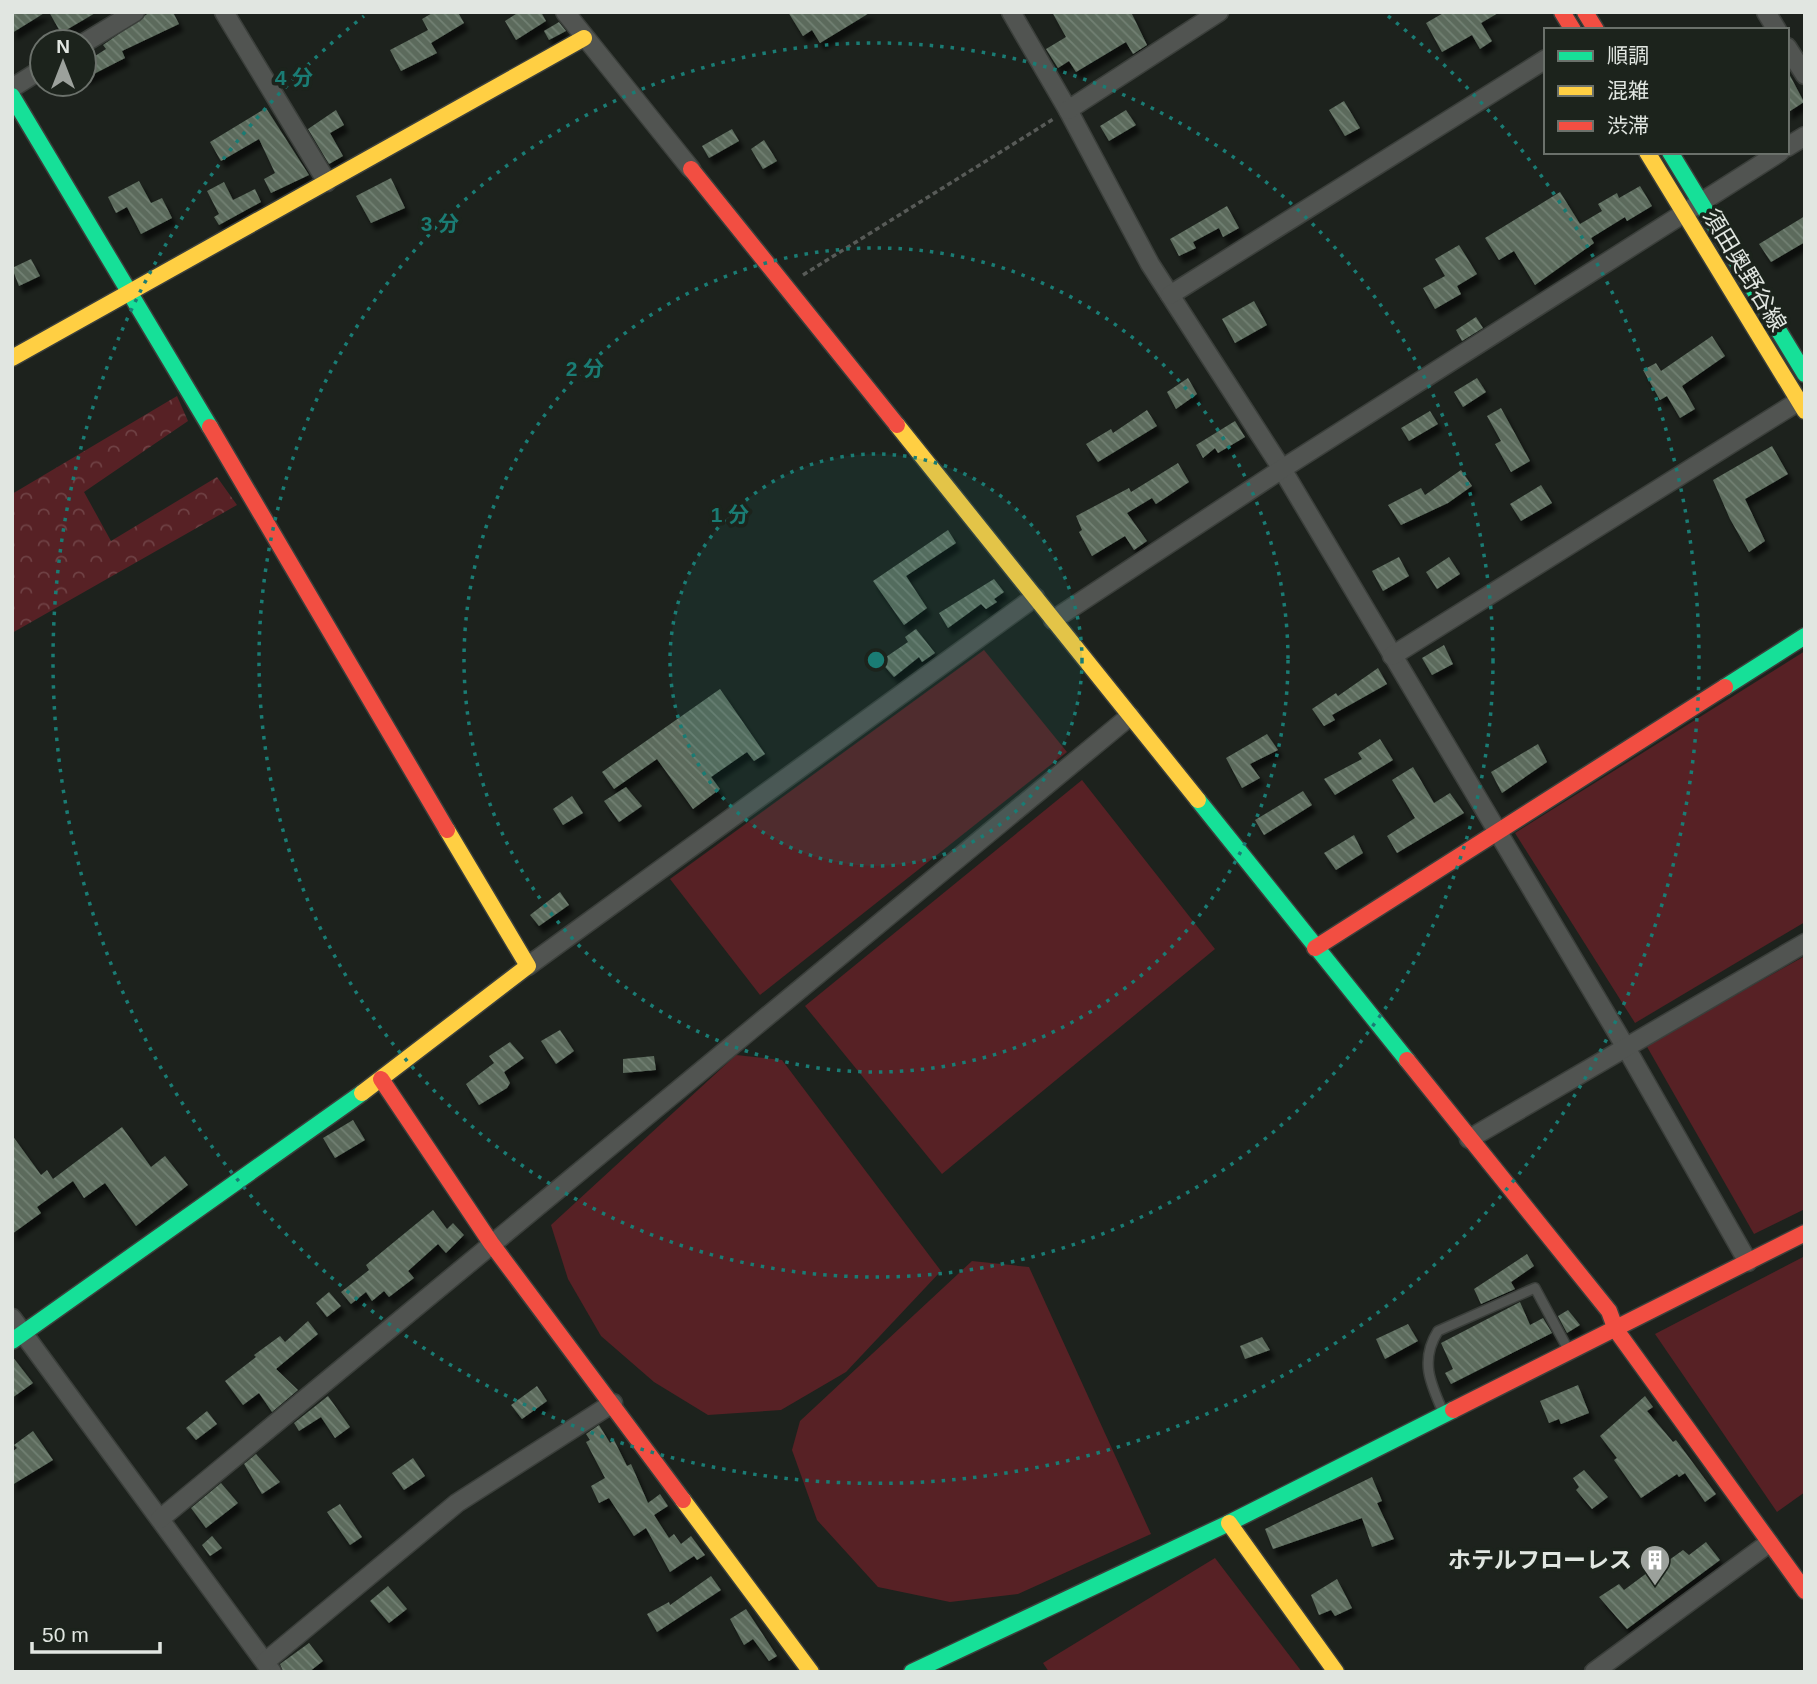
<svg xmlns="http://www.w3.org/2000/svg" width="1817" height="1684" font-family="Helvetica,'Noto Sans JP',sans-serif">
<defs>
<pattern id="forest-crowns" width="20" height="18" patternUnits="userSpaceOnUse" patternTransform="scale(1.75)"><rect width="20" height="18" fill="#572125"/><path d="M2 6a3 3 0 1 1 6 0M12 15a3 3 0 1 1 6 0" fill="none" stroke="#6f4144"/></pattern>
<pattern id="building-back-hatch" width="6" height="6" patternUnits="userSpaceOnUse" patternTransform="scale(1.75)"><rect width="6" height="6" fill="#5b6b5c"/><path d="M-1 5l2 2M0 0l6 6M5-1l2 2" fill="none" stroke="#728073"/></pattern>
<filter id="shadow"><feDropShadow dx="4.5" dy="7" stdDeviation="2" flood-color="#0009"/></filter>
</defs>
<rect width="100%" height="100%" fill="#1d221d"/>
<path fill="url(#forest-crowns)" d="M177,396L188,421L84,492L111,541L217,477L237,505L12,633V494Z"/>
<g fill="#572125">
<path d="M984,650L1067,752L760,995L670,879Z"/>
<path d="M1805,651V922L1635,1023L1515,833Z"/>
<path d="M1082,780L1215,949L942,1174L805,1006Z"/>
<path d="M1805,956V1209L1754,1234L1646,1045Z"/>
<path d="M736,1055L782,1060L941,1271L846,1372L781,1410L708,1415L654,1382L601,1336L568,1279L551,1225Z"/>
<path d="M1805,1256V1492L1777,1512L1655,1334Z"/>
<path d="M972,1261L1029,1267L1151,1534L1018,1594L950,1602L878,1587L817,1520L792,1450L800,1421Z"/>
<path d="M1215,1558L1302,1672H1049L1043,1663Z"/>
</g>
<g fill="url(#building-back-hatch)" filter="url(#shadow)">
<path d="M12,12H46L12,33Z"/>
<path d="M49,12H97L61,33Z"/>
<path d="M150,12H173L179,24L122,51L125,58L84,79V63L106,49L103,45Z"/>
<path d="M434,12L459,14L464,23L431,43L437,53L401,71L390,50L428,30L422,19Z"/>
<path d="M519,12H541L546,21L516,40L505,21Z"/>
<path d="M788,12H871L820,43L812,30L803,36Z"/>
<path d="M1052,12H1131L1147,45L1133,54L1126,42L1076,72L1069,61L1058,68L1046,49L1066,37Z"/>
<path d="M1445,12H1500L1481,23L1492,41L1480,49L1472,35L1442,52L1426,23Z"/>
<path d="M559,22L566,31L549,40L544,31Z"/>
<path d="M1787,70L1804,102L1787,113Z"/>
<path d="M1344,101L1360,128L1345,136L1329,110Z"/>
<path d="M266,108L309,175L271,193L264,179L275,173L259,139L221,161L210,142Z"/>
<path d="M336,110L344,125L330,133L343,156L329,164L308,129Z"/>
<path d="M1126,110L1136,125L1109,141L1100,126Z"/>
<path d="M732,129L739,141L709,158L702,146Z"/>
<path d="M764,140L777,161L763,169L751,149Z"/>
<path d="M391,178L405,208L371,223L356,196Z"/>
<path d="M139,181L151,203L162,198L172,218L141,234L127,207L116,213L108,197Z"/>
<path d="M224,182L233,200L255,189L261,202L219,225L214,217L219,214L207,191Z"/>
<path d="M1640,186L1652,206L1627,221L1625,217L1591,238L1594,243L1535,285L1514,251L1499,260L1485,238L1560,192L1580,224L1602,211L1598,204L1617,193L1619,198Z"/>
<path d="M1227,206L1239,228L1223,237L1219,228L1193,242L1196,248L1179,256L1170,239Z"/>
<path d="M1805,216V242L1771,262L1759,244Z"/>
<path d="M1459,245L1477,274L1457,286L1461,294L1435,309L1423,288L1445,276L1435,259Z"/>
<path d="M31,259L40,276L19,286L12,268Z"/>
<path d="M1254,301L1267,325L1235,343L1222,319Z"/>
<path d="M1476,317L1483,328L1462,341L1456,330Z"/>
<path d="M1712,336L1725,356L1682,386L1695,409L1680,418L1667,396L1660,400L1643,370L1656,363L1661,371Z"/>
<path d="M1188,378L1197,394L1176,409L1167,392Z"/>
<path d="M1477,378L1486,392L1463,407L1454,392Z"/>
<path d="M1501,408L1530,461L1511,472L1495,444L1501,441L1487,416Z"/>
<path d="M1147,410L1157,426L1098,462L1086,444L1111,429L1113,433Z"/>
<path d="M1430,411L1438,424L1409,441L1401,428Z"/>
<path d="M1235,421L1245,437L1218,453L1215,448L1203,458L1196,445Z"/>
<path d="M1772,446L1788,474L1745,499L1765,541L1749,552L1730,519L1713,480Z"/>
<path d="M1178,463L1189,482L1156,504L1152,498L1127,513L1147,541L1134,550L1125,536L1092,556L1079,532L1082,530L1076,516L1129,488L1131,492Z"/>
<path d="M1461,470L1472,486L1448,503L1401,525L1388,505L1421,488L1425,495Z"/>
<path d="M1541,485L1552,503L1521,521L1510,504Z"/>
<path d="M948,530L956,543L906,576L927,608L904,625L873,581Z"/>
<path d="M1399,557L1409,576L1383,591L1372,571Z"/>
<path d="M1449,557L1460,574L1437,589L1426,572Z"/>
<path d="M994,579L1004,592L994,599L997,602L986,609L981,604L948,628L939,613Z"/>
<path d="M916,629L935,653L922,662L919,657L894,677L880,661L908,642L905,637Z"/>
<path d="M1444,645L1453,664L1432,675L1422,658Z"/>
<path d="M1378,668L1387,684L1332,715L1335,720L1324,726L1312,709L1336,693L1338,696Z"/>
<path d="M720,689L765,754L754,761L747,752L711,777L720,789L693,809L657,759L614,789L602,772Z"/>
<path d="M1267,734L1278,750L1250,764L1260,778L1242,788L1226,758Z"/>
<path d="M1380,739L1393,760L1335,795L1324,779L1362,759L1358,753Z"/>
<path d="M1538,744L1547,762L1502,793L1491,772Z"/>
<path d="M1413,767L1434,803L1450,793L1464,813L1397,853L1387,836L1415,818L1392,780Z"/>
<path d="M626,787L642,806L619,822L604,801Z"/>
<path d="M1303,791L1312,805L1264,835L1255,820Z"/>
<path d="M572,796L583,813L563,825L553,809Z"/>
<path d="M1354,835L1363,853L1336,870L1324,853Z"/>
<path d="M560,892L569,905L539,926L530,915Z"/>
<path d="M560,1030L574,1051L556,1064L541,1041Z"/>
<path d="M510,1042L524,1058L504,1072L510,1083L507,1088L479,1105L466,1084L494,1063L489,1056Z"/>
<path d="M654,1056L656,1070L623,1073V1059Z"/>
<path d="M353,1120L365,1140L335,1158L323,1138Z"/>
<path d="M122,1127L151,1167L165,1156L188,1185L136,1226L105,1183L84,1198L73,1181L37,1207L41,1213L12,1234V1135L41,1175L47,1170L53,1179Z"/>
<path d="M433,1210L447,1229L453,1223L464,1235L446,1253L438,1244L408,1271L414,1278L389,1297L384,1291L372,1301L366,1292L351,1304L341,1292L369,1270L366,1265Z"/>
<path d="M1527,1254L1534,1266L1511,1282L1515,1289L1481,1304L1474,1289Z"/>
<path d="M329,1292L341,1306L327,1317L316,1303Z"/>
<path d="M1520,1302L1530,1325L1543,1318L1552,1333L1451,1384L1445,1373L1453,1369L1441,1343Z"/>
<path d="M1568,1310L1580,1325L1567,1333L1558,1316Z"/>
<path d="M308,1321L318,1334L276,1369L298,1390L272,1412L259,1393L243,1405L225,1381L256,1357L254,1355L280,1336L285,1342Z"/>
<path d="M1408,1324L1418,1341L1385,1359L1376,1339Z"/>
<path d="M1262,1337L1270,1350L1245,1359L1240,1346Z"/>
<path d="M12,1356L33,1383L12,1398Z"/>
<path d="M1578,1385L1589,1413L1561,1424L1559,1419L1549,1423L1540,1401Z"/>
<path d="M537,1386L547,1401L522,1419L511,1405Z"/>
<path d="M328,1396L350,1427L335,1438L321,1417L299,1431L294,1423Z"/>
<path d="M1645,1396L1653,1407L1647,1411L1673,1442L1676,1440L1716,1494L1705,1502L1685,1473L1679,1477L1677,1474L1641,1498L1614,1460L1617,1458L1600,1436Z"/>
<path d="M207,1411L217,1424L196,1440L186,1428Z"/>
<path d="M599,1425L610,1443L614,1440L627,1466L631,1464L648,1503L660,1494L668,1506L654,1515L669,1538L674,1534L681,1544L691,1536L705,1555L697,1560L694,1556L670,1572L646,1528L634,1536L609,1498L599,1503L591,1486L605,1478L586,1442L590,1440L586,1434Z"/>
<path d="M33,1431L53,1460L12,1485V1452L17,1448L14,1445Z"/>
<path d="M256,1454L280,1482L262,1494L244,1464Z"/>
<path d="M413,1458L425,1476L404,1490L392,1473Z"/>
<path d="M1584,1470L1608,1497L1592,1509L1576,1490L1579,1487L1573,1478Z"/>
<path d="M1372,1477L1382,1501L1377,1503L1394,1539L1372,1547L1362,1518L1273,1549L1265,1529Z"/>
<path d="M221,1483L238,1503L206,1528L191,1508Z"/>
<path d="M340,1504L362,1537L350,1545L327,1512Z"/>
<path d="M212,1536L222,1548L210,1556L202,1545Z"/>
<path d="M1706,1542L1720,1560L1627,1629L1599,1597L1619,1584L1624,1590L1663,1561L1665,1563L1683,1550L1689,1555Z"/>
<path d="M711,1576L721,1590L657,1632L647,1614L669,1602L670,1605Z"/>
<path d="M1337,1579L1352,1608L1335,1616L1331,1610L1319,1615L1311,1595Z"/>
<path d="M388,1586L407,1609L389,1623L370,1601Z"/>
<path d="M746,1609L777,1656L769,1661L753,1639L744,1645L730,1619Z"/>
<path d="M309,1643L323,1661L309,1672H283L280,1664Z"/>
</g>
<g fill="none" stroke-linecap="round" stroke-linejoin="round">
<g stroke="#3b3f3b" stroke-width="12">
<path id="lane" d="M1444,1414C1431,1385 1419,1361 1438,1331L1535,1288L1569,1351"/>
</g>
<g stroke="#3b3f3b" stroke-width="21">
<g id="street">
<path d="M224,12L327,182"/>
<path d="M565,12L691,169"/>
<path d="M1011,12L1068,110L1150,264L1282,469L1625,1046L1748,1262"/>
<path d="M1766,12L1777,30"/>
<path d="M84,43L135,12"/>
<path d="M1787,47L1805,75"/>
<path d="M12,88L42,69"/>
<path d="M1068,110L1219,12"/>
<path d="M1787,147L1805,136"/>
<path d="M1170,295L1546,59"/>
<path d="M1053,620L1282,469L1780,152"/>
<path d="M1392,656L1799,401"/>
<path d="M528,966L1035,597"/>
<path d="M1469,1139L1805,943"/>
<path d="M12,1318L272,1672"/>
<path d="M160,1519L1130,716"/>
<path d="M265,1662L457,1503L613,1403"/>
<path d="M1594,1672L1769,1543"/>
</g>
</g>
<g stroke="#3b3f3b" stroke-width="19">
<g id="fast">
<path d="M12,96L210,427"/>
<path d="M1670,152L1805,374"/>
<path d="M1725,687L1805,636"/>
<path d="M1198,800L1407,1060"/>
<path d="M12,1341L362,1093"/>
<path d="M912,1672L1229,1523L1453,1410"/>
</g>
</g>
<g stroke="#3b3f3b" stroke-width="19">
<g id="slow">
<path d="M1647,152L1805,411"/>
<path d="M12,358L584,38"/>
<path d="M897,425L1198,800"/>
<path d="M362,1093L528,966L447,830"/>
<path d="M683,1500L811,1672"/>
<path d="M1229,1523L1336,1672"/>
</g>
</g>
<g stroke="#3b3f3b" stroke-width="19">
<g id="jam">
<path d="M1562,12L1573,30"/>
<path d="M1585,12L1596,30"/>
<path d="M691,169L897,425"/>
<path d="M210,427L447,830"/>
<path d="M1315,948L1725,687"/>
<path d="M1407,1060L1609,1311L1616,1330L1805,1591"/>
<path d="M381,1079L491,1243L683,1500"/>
<path d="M1453,1410L1805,1233"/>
</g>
</g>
<path stroke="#585b58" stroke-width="3.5" stroke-dasharray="5 3.5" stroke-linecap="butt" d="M803,275L1055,118"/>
<use href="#lane" stroke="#515451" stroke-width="9"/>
<use href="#street" stroke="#515451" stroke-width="18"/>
<use href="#fast" stroke="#16e098" stroke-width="16"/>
<use href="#slow" stroke="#ffcf43" stroke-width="16"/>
<use href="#jam" stroke="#f24e42" stroke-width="16"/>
</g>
<circle cx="876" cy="660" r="206" fill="#1a7c74" fill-opacity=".12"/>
<g fill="none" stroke="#1a7c74" stroke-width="3.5" stroke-dasharray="3.5 7">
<circle cx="876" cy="660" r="206"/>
<circle cx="876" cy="660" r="412"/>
<circle cx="876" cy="660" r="617"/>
<path d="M1388 16A823 823 0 1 1 364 16"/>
</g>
<defs>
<g id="building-pin" transform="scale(1.575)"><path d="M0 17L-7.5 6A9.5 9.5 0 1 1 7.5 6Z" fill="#9ca19c" stroke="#1c231c"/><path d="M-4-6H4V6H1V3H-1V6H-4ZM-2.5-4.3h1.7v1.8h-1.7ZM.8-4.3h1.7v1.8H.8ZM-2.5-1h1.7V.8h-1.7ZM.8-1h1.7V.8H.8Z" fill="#fff"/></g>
</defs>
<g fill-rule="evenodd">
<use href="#building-pin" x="1655" y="1560"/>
</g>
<g text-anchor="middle" stroke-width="7" stroke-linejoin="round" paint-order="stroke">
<g font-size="23" fill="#e1e6e1" stroke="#1c231c">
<text transform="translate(1745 270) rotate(59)" y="8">須田奥野谷線</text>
</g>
<g font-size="23" font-weight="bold" fill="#e1e6e1" stroke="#1c231c" text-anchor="end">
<text x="1632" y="1568">ホテルフローレス</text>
</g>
</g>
<circle cx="876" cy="660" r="10" fill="#1a7c74" stroke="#1c231c" stroke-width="3.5"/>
<g font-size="21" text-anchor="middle" font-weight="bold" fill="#1a7c74" stroke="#1c231c" stroke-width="7" stroke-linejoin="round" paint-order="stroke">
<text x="294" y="85">4 分</text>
<text x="440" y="231">3 分</text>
<text x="585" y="376">2 分</text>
<text x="730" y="522">1 分</text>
</g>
<rect width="1817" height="1684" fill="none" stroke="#e1e6e1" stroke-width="28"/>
<rect x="1544" y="28" width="245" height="126" fill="#1c231c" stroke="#6b716b" stroke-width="2"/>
<rect x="1558" y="51" width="35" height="10" fill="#16e098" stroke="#6b716b" stroke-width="2"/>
<text x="1607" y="63" font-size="21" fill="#e1e6e1">順調</text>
<rect x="1558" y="86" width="35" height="10" fill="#ffcf43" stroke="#6b716b" stroke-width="2"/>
<text x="1607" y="98" font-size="21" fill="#e1e6e1">混雑</text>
<rect x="1558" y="121" width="35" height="10" fill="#f24e42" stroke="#6b716b" stroke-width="2"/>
<text x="1607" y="133" font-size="21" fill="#e1e6e1">渋滞</text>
<g transform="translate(63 63)"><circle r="33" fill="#1c231c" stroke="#6b716b" stroke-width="2"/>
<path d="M0-5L12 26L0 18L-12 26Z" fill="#9ca19c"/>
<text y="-10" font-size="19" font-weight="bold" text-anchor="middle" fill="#e1e6e1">N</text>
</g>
<path d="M32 1642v10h128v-10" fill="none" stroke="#e1e6e1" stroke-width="3.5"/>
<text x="42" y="1642" font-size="21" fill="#e1e6e1" stroke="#1c231c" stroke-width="5" paint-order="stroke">50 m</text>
</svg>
